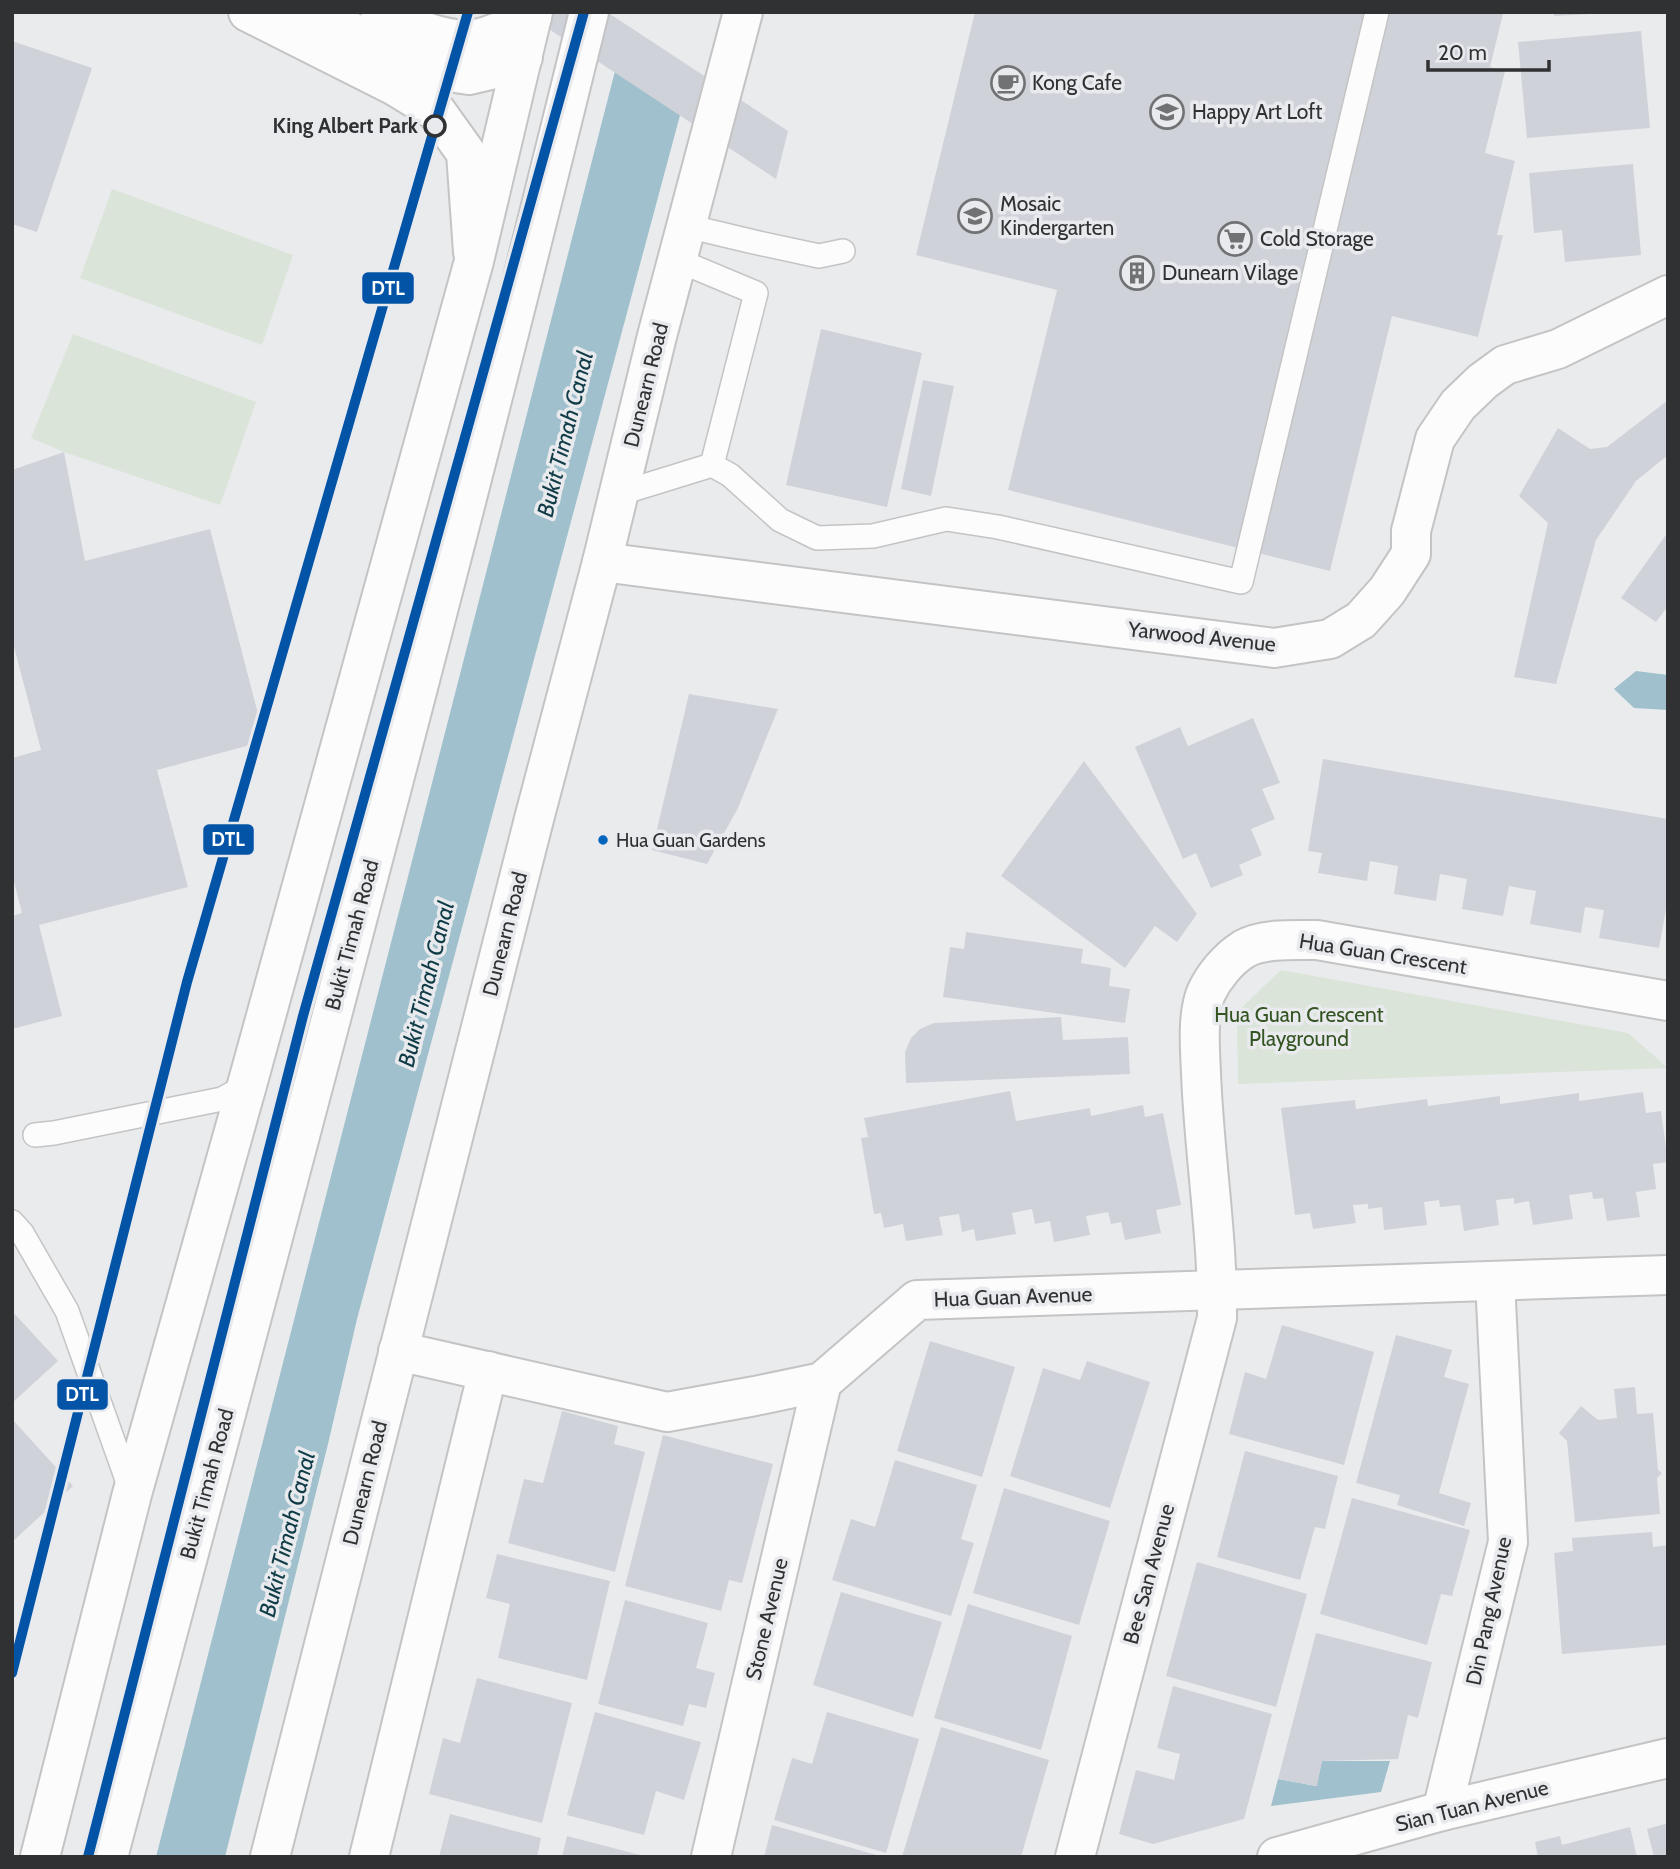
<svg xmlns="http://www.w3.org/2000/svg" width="1680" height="1869" font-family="Cabin,sans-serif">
<rect width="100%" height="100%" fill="#eaebed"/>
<g fill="#dbe4d9">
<path d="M112,189L293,255L262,345L80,278Z"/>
<path d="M73,334L256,402L220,505L64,452L31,438Z"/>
<path d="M1281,970L1628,1033L1668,1068L1238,1084L1237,1012Z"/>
</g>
<g fill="#9fc0cc">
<path d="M623,40L690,78L357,1319L328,1444L225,1857H156Z"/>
<path d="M1636,671L1668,675V710L1634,708L1614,689Z"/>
<path d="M1322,1761H1390L1381,1792L1271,1806L1278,1779L1316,1786Z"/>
</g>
<g fill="#d0d2da">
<path d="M523,12H607L788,131L776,179Z"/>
<path d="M975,12H1496L1503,14L1490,67L1505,71L1485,153L1515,161L1497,235H1503L1478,337L1392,316L1330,571L1008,490L1057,290L916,255Z"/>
<path d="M1554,12H1591V14L1554,16Z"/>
<path d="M1641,31L1650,128L1527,138L1518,42Z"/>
<path d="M12,41L92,68L37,232L12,224Z"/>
<path d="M1633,164L1641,255L1565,262L1562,230L1534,233L1529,173Z"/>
<path d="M821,329L922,353L887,507L786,485Z"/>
<path d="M923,380L954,386L931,496L901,489Z"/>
<path d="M1668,400V455L1636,481L1596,540L1556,684L1514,677L1548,523L1519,496L1558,428L1590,449L1607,447Z"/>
<path d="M64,452L85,561L210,529L265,741L157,770L188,887L39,925L62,1016L12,1029V916L22,913L12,874V758L41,750L12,639V470Z"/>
<path d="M1668,532V606L1656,622L1621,598Z"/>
<path d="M689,694L778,709L738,808L707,864L652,850Z"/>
<path d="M1253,718L1280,783L1262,789L1275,819L1251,829L1262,855L1239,865L1243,875L1211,888L1196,853L1183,859L1135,747L1180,727L1188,746Z"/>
<path d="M1323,759L1668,819V898L1659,948L1599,938L1604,910L1585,907L1581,933L1530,924L1536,891L1509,886L1503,916L1462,909L1467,879L1440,874L1436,901L1394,894L1398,866L1370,861L1367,881L1318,873L1322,853L1308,851Z"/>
<path d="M1084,761L1197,914L1177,942L1155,926L1125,968L1001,876Z"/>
<path d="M966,932L1083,949L1081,963L1111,968L1109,986L1130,989L1125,1023L943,997L950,947L964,949Z"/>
<path d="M1061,1017L1063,1040L1128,1037L1130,1074L906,1083L905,1052L911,1038L920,1029L934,1023Z"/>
<path d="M1010,1091L1016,1121L1090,1108L1091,1116L1143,1105L1145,1117L1163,1113L1181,1205L1156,1210L1161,1233L1125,1240L1121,1222L1111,1224L1108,1212L1086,1216L1090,1235L1054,1242L1050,1221L1035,1224L1032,1209L1012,1213L1016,1234L976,1241L974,1229L962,1232L959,1214L939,1217L943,1235L906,1241L903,1224L884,1228L881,1213L874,1214L861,1138L868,1137L864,1118Z"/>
<path d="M1643,1092L1646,1113L1661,1111L1668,1162L1653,1164L1656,1189L1636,1192L1640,1217L1607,1221L1603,1198L1593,1199L1592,1192L1569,1195L1573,1219L1533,1225L1529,1201L1514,1204V1198L1496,1200L1499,1225L1464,1231L1460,1205L1440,1207L1439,1200L1424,1202L1427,1225L1384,1230L1382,1207L1368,1209V1204L1353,1205L1356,1223L1313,1229L1310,1213L1295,1215L1281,1108L1355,1100L1356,1109L1427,1099L1428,1106L1500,1096V1104L1579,1093V1101Z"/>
<path d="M12,1311L58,1361L12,1403Z"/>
<path d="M1282,1325L1374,1352L1344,1465L1229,1434L1245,1372L1266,1379Z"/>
<path d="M1396,1335L1452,1350L1444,1377L1469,1384L1439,1493L1471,1503L1464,1526L1397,1505L1400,1495L1356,1483Z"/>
<path d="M930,1341L1015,1367L982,1477L897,1451Z"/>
<path d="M1087,1361L1150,1382L1110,1508L1010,1476L1043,1368L1080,1380Z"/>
<path d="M1635,1387L1637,1414L1653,1413L1658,1470L1662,1473L1657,1478L1660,1514L1575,1522L1567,1441L1559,1433L1581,1406L1598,1420L1617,1418L1614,1389Z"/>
<path d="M562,1411L618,1426L614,1444L645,1452L615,1572L508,1543L524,1479L543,1483Z"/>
<path d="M12,1419L73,1486L12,1542Z"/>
<path d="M663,1435L773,1464L742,1583L729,1580L721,1611L625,1586Z"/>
<path d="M1245,1451L1338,1476L1325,1529L1315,1527L1300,1580L1217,1557Z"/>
<path d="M895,1460L977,1485L961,1539L974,1543L951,1616L832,1580L851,1519L875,1527Z"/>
<path d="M1004,1488L1110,1521L1079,1625L973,1593Z"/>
<path d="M1352,1498L1470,1530L1452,1596L1441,1594L1427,1645L1320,1614Z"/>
<path d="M1652,1532L1653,1547L1668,1545V1645L1562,1654L1554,1553L1573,1551L1572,1538Z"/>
<path d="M497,1554L610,1581L587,1680L498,1658L510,1604L486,1598Z"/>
<path d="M1197,1562L1307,1594L1276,1707L1166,1676Z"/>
<path d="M841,1592L942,1622L913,1717L813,1685Z"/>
<path d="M625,1600L708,1623L696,1668L715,1673L706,1708L689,1704L683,1726L598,1704Z"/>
<path d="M968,1604L1072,1636L1041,1750L934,1718Z"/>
<path d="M1316,1633L1432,1662L1418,1718L1408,1715L1398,1759L1322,1761L1317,1786L1278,1779Z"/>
<path d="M12,1661L19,1669L12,1675Z"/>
<path d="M477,1678L572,1703L542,1823L429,1794L443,1738L460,1743Z"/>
<path d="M1173,1686L1272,1714L1244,1819L1153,1844L1119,1834L1136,1770L1174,1780L1180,1754L1157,1748Z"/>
<path d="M595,1712L701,1742L684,1800L656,1791L644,1835L567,1815Z"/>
<path d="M827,1712L919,1739L886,1853L774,1820L792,1758L812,1764Z"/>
<path d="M941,1727L1049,1760L1021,1857H902Z"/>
<path d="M450,1814L541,1838L537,1857H439Z"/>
<path d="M1668,1823V1857H1654L1647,1829Z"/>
<path d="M772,1825L880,1856V1857H764Z"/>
<path d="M1630,1827L1637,1857H1538L1535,1842L1560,1836L1562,1845Z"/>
<path d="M567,1836L644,1856L643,1857H562Z"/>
</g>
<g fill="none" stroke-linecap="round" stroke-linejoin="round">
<g stroke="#c4c4c5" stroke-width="26">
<g id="lane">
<path d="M687,226L754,242L819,256L843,251"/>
<path d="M677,260L756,293L712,465"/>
<path d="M618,494L712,465L730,475L780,520L817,538L873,536L946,519L998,527L1241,582L1377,12"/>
<path d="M35,1135L54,1133L222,1099L247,1085"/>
<path d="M12,1222L22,1233L67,1311L131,1491"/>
</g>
</g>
<g stroke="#c4c4c5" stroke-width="42">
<g id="street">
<path d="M248,12L395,86L436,111L466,153L473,252"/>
<path d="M311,12L427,69L469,75L503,67L523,57"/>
<path d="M380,12C409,26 448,45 480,38C498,34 515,24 532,17"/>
<path d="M602,562L1274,648L1330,639L1361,620L1387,591L1411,554V531L1435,439L1458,405L1483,381L1505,365L1558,349L1668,295"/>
<path d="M398,1351L667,1412L755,1396L822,1382L917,1300L1668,1275"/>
<path d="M1442,1811L1508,1542L1495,1281"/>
<path d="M369,1857L488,1371"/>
<path d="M711,1857L822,1382"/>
<path d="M1075,1857L1217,1318C1218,1236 1204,1154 1201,1073C1200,1049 1197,1015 1206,993C1214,976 1228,959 1244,949C1263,938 1296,940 1317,940L1668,1001"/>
<path d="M1277,1857L1442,1811L1668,1758"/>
</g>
</g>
<g stroke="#c4c4c5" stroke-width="42">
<g id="highway">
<path d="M40,1857L132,1494L247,1085L474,261L533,12"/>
<path d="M108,1857C271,1243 438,629 589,12"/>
<path d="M270,1857L534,819L602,562L657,336L743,12"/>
</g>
</g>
<use href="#lane" stroke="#fcfcfc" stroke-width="23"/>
<use href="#street" stroke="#fcfcfc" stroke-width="38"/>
<use href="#highway" stroke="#fcfcfc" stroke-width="38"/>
<g stroke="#e9eaee" stroke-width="16">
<g id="metro-1">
<path d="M12,1673L187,982L468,12"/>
<path d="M88,1857L303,1016L584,12"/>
</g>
</g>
<use href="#metro-1" stroke="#0354a6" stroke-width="10"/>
</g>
<defs>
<g id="cafe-ring" transform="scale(1.75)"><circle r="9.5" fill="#e9eaee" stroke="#717273" stroke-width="1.5"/><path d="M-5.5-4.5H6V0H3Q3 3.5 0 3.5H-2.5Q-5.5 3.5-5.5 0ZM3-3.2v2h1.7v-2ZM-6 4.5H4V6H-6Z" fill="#717273"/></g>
<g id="school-ring" transform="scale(1.75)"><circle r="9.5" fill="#e9eaee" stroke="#717273" stroke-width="1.5"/><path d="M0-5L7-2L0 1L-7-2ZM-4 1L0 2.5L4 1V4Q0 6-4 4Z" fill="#717273"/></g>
<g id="supermarket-ring" transform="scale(1.75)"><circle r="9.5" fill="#e9eaee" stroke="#717273" stroke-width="1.5"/><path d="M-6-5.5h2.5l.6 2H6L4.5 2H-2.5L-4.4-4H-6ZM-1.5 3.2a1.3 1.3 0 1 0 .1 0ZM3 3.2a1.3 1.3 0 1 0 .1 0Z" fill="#717273"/></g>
<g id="building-ring" transform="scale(1.75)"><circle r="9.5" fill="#e9eaee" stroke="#717273" stroke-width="1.5"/><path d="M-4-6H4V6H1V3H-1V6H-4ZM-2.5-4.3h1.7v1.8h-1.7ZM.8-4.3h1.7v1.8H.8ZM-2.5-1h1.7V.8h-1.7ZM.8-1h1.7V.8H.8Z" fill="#717273"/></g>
</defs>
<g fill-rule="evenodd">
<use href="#cafe-ring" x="1008" y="83"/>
<use href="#school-ring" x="1167" y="112"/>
<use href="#school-ring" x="975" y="216"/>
<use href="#supermarket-ring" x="1235" y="239"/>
<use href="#building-ring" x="1137" y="273"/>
</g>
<circle fill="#e9eaee" stroke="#303132" stroke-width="3.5" cx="435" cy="126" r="10"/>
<circle fill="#0065bd" stroke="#e9eaee" stroke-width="2.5" cx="603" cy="840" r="6"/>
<g text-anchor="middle" stroke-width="7" stroke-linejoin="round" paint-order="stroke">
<g font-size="19" fill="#303132" stroke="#e9eaee" text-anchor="start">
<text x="616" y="847">Hua Guan Gardens</text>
</g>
<g font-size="21" fill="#303132" stroke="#e9eaee" text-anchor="start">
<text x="1032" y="90">Kong Cafe</text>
<text x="1192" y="119">Happy Art Loft</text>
<text x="1000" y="211">Mosaic<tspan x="1000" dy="24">Kindergarten</tspan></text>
<text x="1260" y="246">Cold Storage</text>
<text x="1162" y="280">Dunearn Vilage</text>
</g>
<g font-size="21" font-weight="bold" fill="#303132" stroke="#e9eaee" text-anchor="end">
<text x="418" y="133">King Albert Park</text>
</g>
<g font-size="21" fill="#303132" stroke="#e9eaee">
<text transform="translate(646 385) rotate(-76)" y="7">Dunearn Road</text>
<text transform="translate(1202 637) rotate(6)" y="7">Yarwood Avenue</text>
<text transform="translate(505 934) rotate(-76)" y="7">Dunearn Road</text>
<text transform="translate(352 935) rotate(-75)" y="7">Bukit Timah Road</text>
<text transform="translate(1383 954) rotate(9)" y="7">Hua Guan Crescent</text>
<text transform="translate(1013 1297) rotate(-2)" y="7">Hua Guan Avenue</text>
<text transform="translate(365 1483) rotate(-76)" y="7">Dunearn Road</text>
<text transform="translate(207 1484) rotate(-75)" y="7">Bukit Timah Road</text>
<text transform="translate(1149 1574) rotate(-75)" y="7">Bee San Avenue</text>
<text transform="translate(1489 1611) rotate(-78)" y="7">Din Pang Avenue</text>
<text transform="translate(767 1619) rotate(-77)" y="7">Stone Avenue</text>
<text transform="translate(1472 1806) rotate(-14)" y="7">Sian Tuan Avenue</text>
</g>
<g font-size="21" fill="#345422" stroke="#e9eaee">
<text x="1299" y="1022">Hua Guan Crescent<tspan x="1299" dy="24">Playground</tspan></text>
</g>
<g font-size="23" font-style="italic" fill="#103c48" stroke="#e9eaee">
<text transform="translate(565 434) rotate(-76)" y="8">Bukit Timah Canal</text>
<text transform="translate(426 984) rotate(-76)" y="8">Bukit Timah Canal</text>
<text transform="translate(287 1534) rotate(-76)" y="8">Bukit Timah Canal</text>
</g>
</g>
<g stroke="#e9eaee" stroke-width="2.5">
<rect x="361" y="271" width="54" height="34" rx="7" fill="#0354a6"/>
<rect x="202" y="823" width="53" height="33" rx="7" fill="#0354a6"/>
<rect x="56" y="1378" width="53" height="33" rx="7" fill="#0354a6"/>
</g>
<g font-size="19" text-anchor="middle" font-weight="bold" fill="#fff">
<text x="388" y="295">DTL</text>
<text x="228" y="846">DTL</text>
<text x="82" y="1401">DTL</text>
</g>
<rect width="1680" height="1869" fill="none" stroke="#303132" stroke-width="28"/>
<path d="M1428 60v10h121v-10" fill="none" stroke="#303132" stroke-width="3.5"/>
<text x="1438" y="60" font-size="21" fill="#303132" stroke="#e9eaee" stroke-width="5" paint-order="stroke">20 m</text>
</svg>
